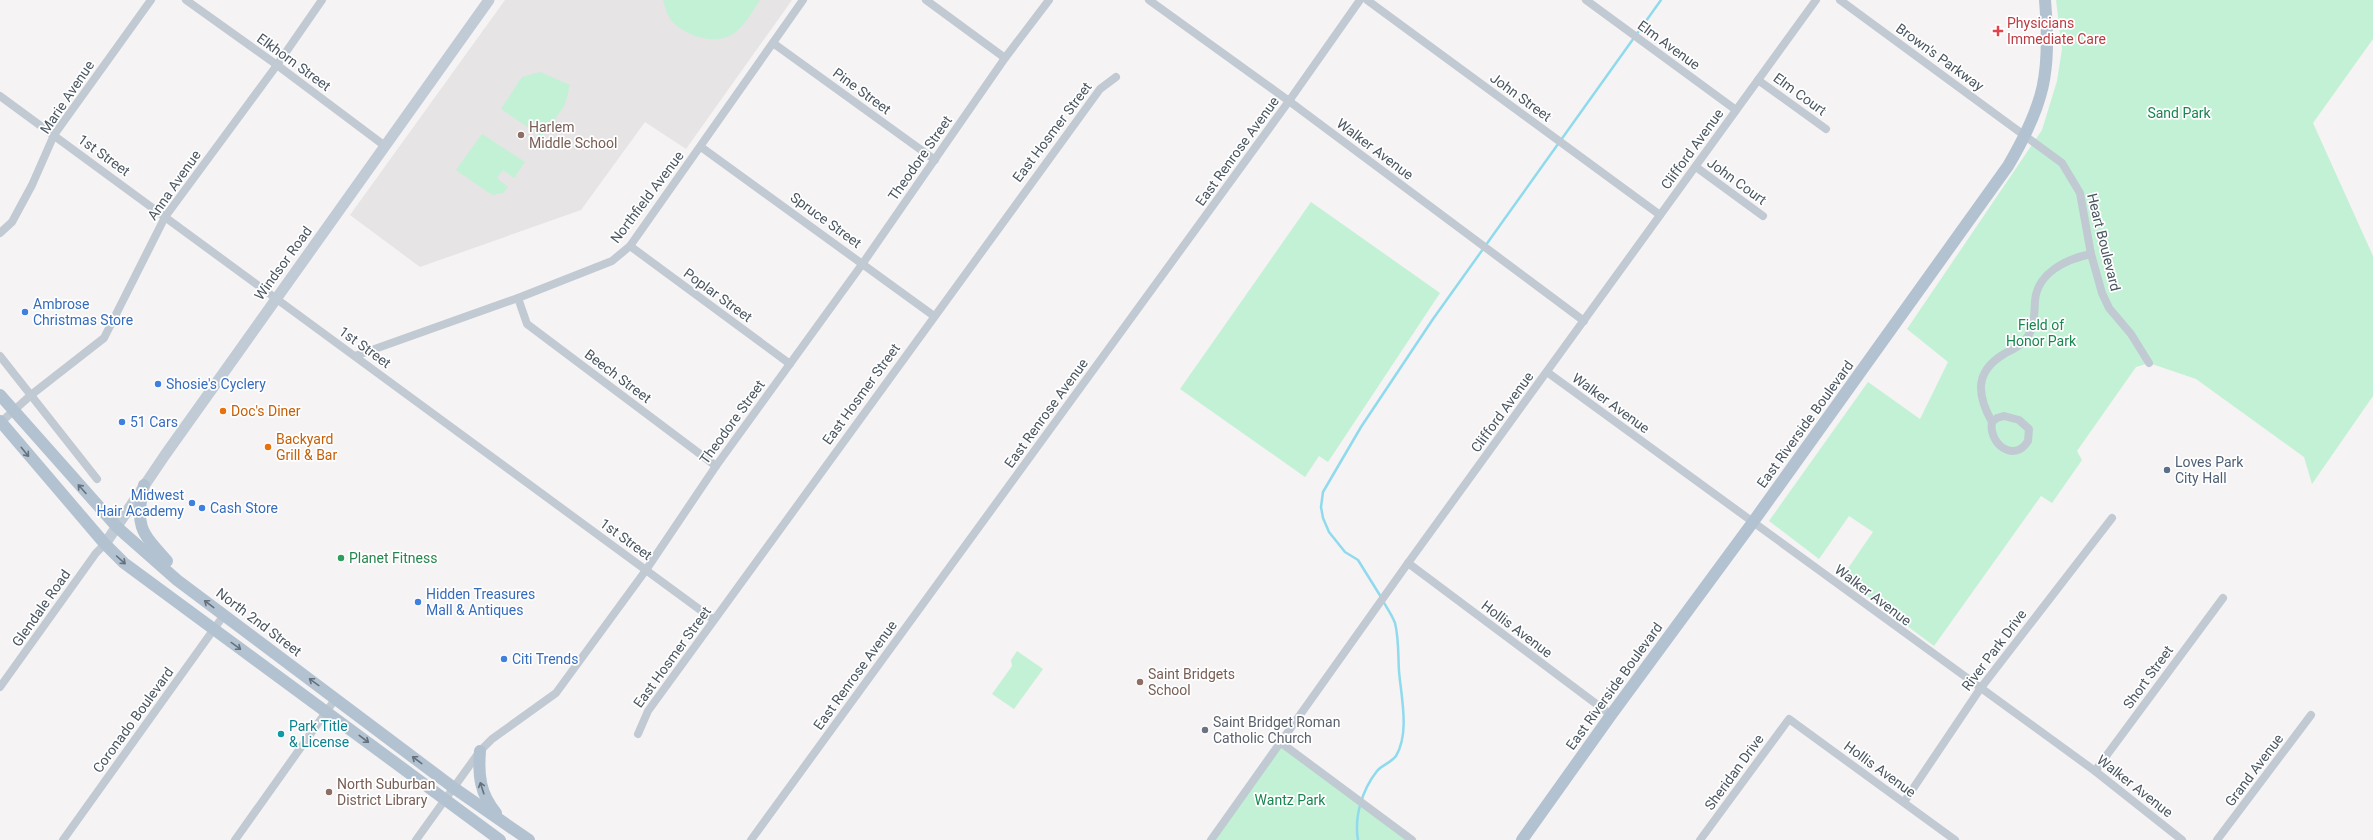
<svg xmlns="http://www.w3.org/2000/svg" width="2373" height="840" font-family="Roboto,sans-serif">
<rect width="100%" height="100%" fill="#f5f3f3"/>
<path fill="#e6e4e5" d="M505,0H792L686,149L645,122L581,210L420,267L350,215Z"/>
<g fill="#c3f1d5">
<path d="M663,0H760C753,10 747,22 738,30C720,48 685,37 671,20C667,14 665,7 663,0Z"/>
<path d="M2056,0H2373V39L2313,123L2373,256V396L2312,484L2304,457L2196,379L2149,363L2136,367L2077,451L2082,460L2052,503L2041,496L1934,646L1842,577L1873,532L1849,516L1819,559L1769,521L1868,382L1920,419L1948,362L1907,329L2042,130L2057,81L2062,49Z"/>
<path d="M540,72L570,85L565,105L542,137L501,109L522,77Z"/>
<path d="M482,134L525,162L514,178L503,170L497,178L508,187L503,193L492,195L456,170Z"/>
<path d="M1311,202L1440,293L1328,462L1319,456L1305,477L1180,389Z"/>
<path d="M1017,651L1043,669L1014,709L992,694L1012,666L1011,660Z"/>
<path d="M1280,742L1410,840H1211Z"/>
</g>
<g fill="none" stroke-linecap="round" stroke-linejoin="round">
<g stroke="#90daee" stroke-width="2.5">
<path d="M1381,597L1358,560L1345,552L1329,532L1323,518L1321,507L1323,492L1361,427L1433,319L1661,0"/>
<path d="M1358,840C1354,817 1362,790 1377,771C1382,765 1392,762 1396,756C1410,733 1401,696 1399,671C1398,656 1399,639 1395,623C1392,615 1387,608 1383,601"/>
</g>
<g stroke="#c1cad2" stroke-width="8">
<path d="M186,0L277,65L385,146"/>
<path d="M926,0L1005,58"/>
<path d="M1149,0L1289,101L1584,321"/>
<path d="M1367,0L1660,215"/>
<path d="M1586,0L1736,110"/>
<path d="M1840,0L2062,163L2080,193L2091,254L2102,293L2109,308L2131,334L2149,363"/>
<path d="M773,43L935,160"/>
<path d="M1758,80L1826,129"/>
<path d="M0,96L714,620"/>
<path d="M701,147L934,316"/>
<path d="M1696,167L1763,216"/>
<path d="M0,233L12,222L32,185L54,135L151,0"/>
<path d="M630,246L790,364"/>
<path d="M518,298L527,324L716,466"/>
<path d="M0,356L97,479"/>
<path d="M355,356L518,298L612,261L630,246L803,0"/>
<path d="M1547,372L2095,771L2182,840"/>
<path d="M2004,416L2019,420L2029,429L2028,441C2014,464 1988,443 1992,422L1997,418Z"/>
<path d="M1992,422C1977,395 1974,372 2004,354C2013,349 2022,346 2028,336C2035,326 2034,314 2035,301C2037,273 2066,259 2091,254"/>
<path d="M0,423L31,395L104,338L165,217L277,65L322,0"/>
<path d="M1408,563L1611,715"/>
<path d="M0,687L96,553L105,544"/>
<path d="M638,734L648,711L1100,89L1116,77"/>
<path d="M1280,742L1412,840"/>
<path d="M2095,771L2223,598"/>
<path d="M1904,802L1980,689L2112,518"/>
<path d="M63,840L224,615"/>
<path d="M235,840L336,698"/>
<path d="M416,840L480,751L492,739L556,693L646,570L716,466L863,263L1005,58L1049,0"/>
<path d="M751,840L1289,101L1360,0"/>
<path d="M1211,840L1408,563L1816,0"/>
<path d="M1700,840L1789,719L1955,840"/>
<path d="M2217,840L2311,715"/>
</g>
<path stroke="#c1cbd6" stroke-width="11" d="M105,544L165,455L489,0"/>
<g stroke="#b3c2d1" stroke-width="12">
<path d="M0,395L118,528L177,580L454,788L529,840"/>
<path d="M0,421L105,544L124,563L500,840"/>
<path d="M144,485C135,526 140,531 167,561"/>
<path d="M480,751C478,775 480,794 496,813"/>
<path d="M1522,840L1611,715L1753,522L2008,166C2045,103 2051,73 2045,0"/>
</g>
</g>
<defs><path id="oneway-shaft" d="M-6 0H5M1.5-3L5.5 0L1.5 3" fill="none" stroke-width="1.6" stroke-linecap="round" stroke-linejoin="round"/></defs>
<g stroke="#64717d">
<use href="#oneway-shaft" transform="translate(25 452) rotate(51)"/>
<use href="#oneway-shaft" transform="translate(82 489) rotate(-132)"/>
<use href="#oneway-shaft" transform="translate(121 560) rotate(42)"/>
<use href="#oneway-shaft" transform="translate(209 604) rotate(-143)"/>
<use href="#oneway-shaft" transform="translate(236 646) rotate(36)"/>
<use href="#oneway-shaft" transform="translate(314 682) rotate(-144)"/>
<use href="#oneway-shaft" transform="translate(364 739) rotate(37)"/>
<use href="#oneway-shaft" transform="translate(417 760) rotate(-143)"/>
<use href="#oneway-shaft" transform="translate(482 788) rotate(-108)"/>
</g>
<path fill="#e0444e" stroke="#fff" stroke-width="1.5" d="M1996 25h4v4h4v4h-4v4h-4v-4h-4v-4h4z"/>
<g fill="#8d6e63" stroke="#fff" stroke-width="1.5">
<circle cx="521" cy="135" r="4"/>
<circle cx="1140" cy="682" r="4"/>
<circle cx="329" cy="792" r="4"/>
</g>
<g fill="#3f7fe0" stroke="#fff" stroke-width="1.5">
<circle cx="25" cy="312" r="4"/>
<circle cx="158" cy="384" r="4"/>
<circle cx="122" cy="422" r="4"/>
<circle cx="192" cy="503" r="4"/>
<circle cx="202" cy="508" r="4"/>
<circle cx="418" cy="602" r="4"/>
<circle cx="504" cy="659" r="4"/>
</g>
<g fill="#e8710a" stroke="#fff" stroke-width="1.5">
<circle cx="223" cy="411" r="4"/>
<circle cx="268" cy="447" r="4"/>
</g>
<circle fill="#5c6f8a" stroke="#fff" stroke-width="1.5" cx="2167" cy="470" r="4"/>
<circle fill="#2e9e5b" stroke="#fff" stroke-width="1.5" cx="341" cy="558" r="4"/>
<circle fill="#6b7280" stroke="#fff" stroke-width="1.5" cx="1205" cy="730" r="4"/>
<circle fill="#0f9aa8" stroke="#fff" stroke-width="1.5" cx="281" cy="734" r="4"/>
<g text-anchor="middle" stroke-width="3.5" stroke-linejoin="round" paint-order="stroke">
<g font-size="14" fill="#be3a42" stroke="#fff" text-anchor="start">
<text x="2007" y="28">Physicians<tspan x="2007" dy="16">Immediate Care</tspan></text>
</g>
<g font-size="14" fill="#4a5661" stroke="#fff">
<text transform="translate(1669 45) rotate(36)" y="5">Elm Avenue</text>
<text transform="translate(1940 57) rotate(36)" y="5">Brown's Parkway</text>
<text transform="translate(294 62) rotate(36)" y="5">Elkhorn Street</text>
<text transform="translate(862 91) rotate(36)" y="5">Pine Street</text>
<text transform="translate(1800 94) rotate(36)" y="5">Elm Court</text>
<text transform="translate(67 97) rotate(-56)" y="5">Marie Avenue</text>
<text transform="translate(1521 97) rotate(36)" y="5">John Street</text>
<text transform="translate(1052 132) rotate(-53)" y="5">East Hosmer Street</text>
<text transform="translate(1375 149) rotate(37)" y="5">Walker Avenue</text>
<text transform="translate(1692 149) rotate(-54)" y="5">Clifford Avenue</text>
<text transform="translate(1237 151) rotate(-54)" y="5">East Renrose Avenue</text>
<text transform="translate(104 155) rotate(36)" y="5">1st Street</text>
<text transform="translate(920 158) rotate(-55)" y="5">Theodore Street</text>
<text transform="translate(1737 181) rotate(36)" y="5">John Court</text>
<text transform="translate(174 185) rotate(-55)" y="5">Anna Avenue</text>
<text transform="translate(647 197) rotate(-53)" y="5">Northfield Avenue</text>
<text transform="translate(826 220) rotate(36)" y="5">Spruce Street</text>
<text transform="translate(2104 242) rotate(76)" y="5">Heart Boulevard</text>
<text transform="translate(283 263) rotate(-54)" y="5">Windsor Road</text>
<text transform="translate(718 295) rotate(36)" y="5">Poplar Street</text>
<text transform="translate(365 347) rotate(36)" y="5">1st Street</text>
<text transform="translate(618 376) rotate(37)" y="5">Beech Street</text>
<text transform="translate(861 394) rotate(-54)" y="5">East Hosmer Street</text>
<text transform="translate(1611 403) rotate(36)" y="5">Walker Avenue</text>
<text transform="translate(1502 412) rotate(-54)" y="5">Clifford Avenue</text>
<text transform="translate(1046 413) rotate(-54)" y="5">East Renrose Avenue</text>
<text transform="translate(732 422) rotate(-54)" y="5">Theodore Street</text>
<text transform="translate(1805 424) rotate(-54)" y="5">East Riverside Boulevard</text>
<text transform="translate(626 539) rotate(36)" y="5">1st Street</text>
<text transform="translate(1873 595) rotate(37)" y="5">Walker Avenue</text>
<text transform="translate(41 608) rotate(-55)" y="5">Glendale Road</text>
<text transform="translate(259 622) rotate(37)" y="5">North 2nd Street</text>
<text transform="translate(1517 629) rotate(37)" y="5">Hollis Avenue</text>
<text transform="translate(1994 650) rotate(-53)" y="5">River Park Drive</text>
<text transform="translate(672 657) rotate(-54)" y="5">East Hosmer Street</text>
<text transform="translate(855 675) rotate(-54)" y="5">East Renrose Avenue</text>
<text transform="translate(2148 677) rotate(-54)" y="5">Short Street</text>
<text transform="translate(1614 686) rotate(-54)" y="5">East Riverside Boulevard</text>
<text transform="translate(133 720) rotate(-54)" y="5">Coronado Boulevard</text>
<text transform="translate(1880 769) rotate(36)" y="5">Hollis Avenue</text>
<text transform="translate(2254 770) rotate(-53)" y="5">Grand Avenue</text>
<text transform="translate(1734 772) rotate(-54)" y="5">Sheridan Drive</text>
<text transform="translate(2135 786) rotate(38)" y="5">Walker Avenue</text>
</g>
<g font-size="14" fill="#17864f" stroke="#fff">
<text x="2179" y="118">Sand Park</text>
<text x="2041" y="330">Field of<tspan x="2041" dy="16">Honor Park</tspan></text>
<text x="1290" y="805">Wantz Park</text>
</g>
<g font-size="14" fill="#785e54" stroke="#fff" text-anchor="start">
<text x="529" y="132">Harlem<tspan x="529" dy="16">Middle School</tspan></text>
<text x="1148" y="679">Saint Bridgets<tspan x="1148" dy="16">School</tspan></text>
<text x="337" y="789">North Suburban<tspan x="337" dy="16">District Library</tspan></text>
</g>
<g font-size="14" fill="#366cbe" stroke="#fff" text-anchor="start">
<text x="33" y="309">Ambrose<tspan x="33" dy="16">Christmas Store</tspan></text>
<text x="166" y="389">Shosie's Cyclery</text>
<text x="130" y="427">51 Cars</text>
<text x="184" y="500" text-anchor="end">Midwest<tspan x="184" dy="16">Hair Academy</tspan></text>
<text x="210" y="513">Cash Store</text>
<text x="426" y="599">Hidden Treasures<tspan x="426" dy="16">Mall &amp; Antiques</tspan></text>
<text x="512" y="664">Citi Trends</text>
</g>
<g font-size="14" fill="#c56008" stroke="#fff" text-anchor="start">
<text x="231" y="416">Doc's Diner</text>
<text x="276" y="444">Backyard<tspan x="276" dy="16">Grill &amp; Bar</tspan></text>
</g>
<g font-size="14" fill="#4e5e75" stroke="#fff" text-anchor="start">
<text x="2175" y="467">Loves Park<tspan x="2175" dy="16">City Hall</tspan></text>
</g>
<g font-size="14" fill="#27864d" stroke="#fff" text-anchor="start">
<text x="349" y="563">Planet Fitness</text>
</g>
<g font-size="14" fill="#5b616d" stroke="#fff" text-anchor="start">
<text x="1213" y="727">Saint Bridget Roman<tspan x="1213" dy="16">Catholic Church</tspan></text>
</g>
<g font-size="14" fill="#0d838f" stroke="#fff" text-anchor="start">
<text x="289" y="731">Park Title<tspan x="289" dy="16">&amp; License</tspan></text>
</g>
</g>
</svg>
